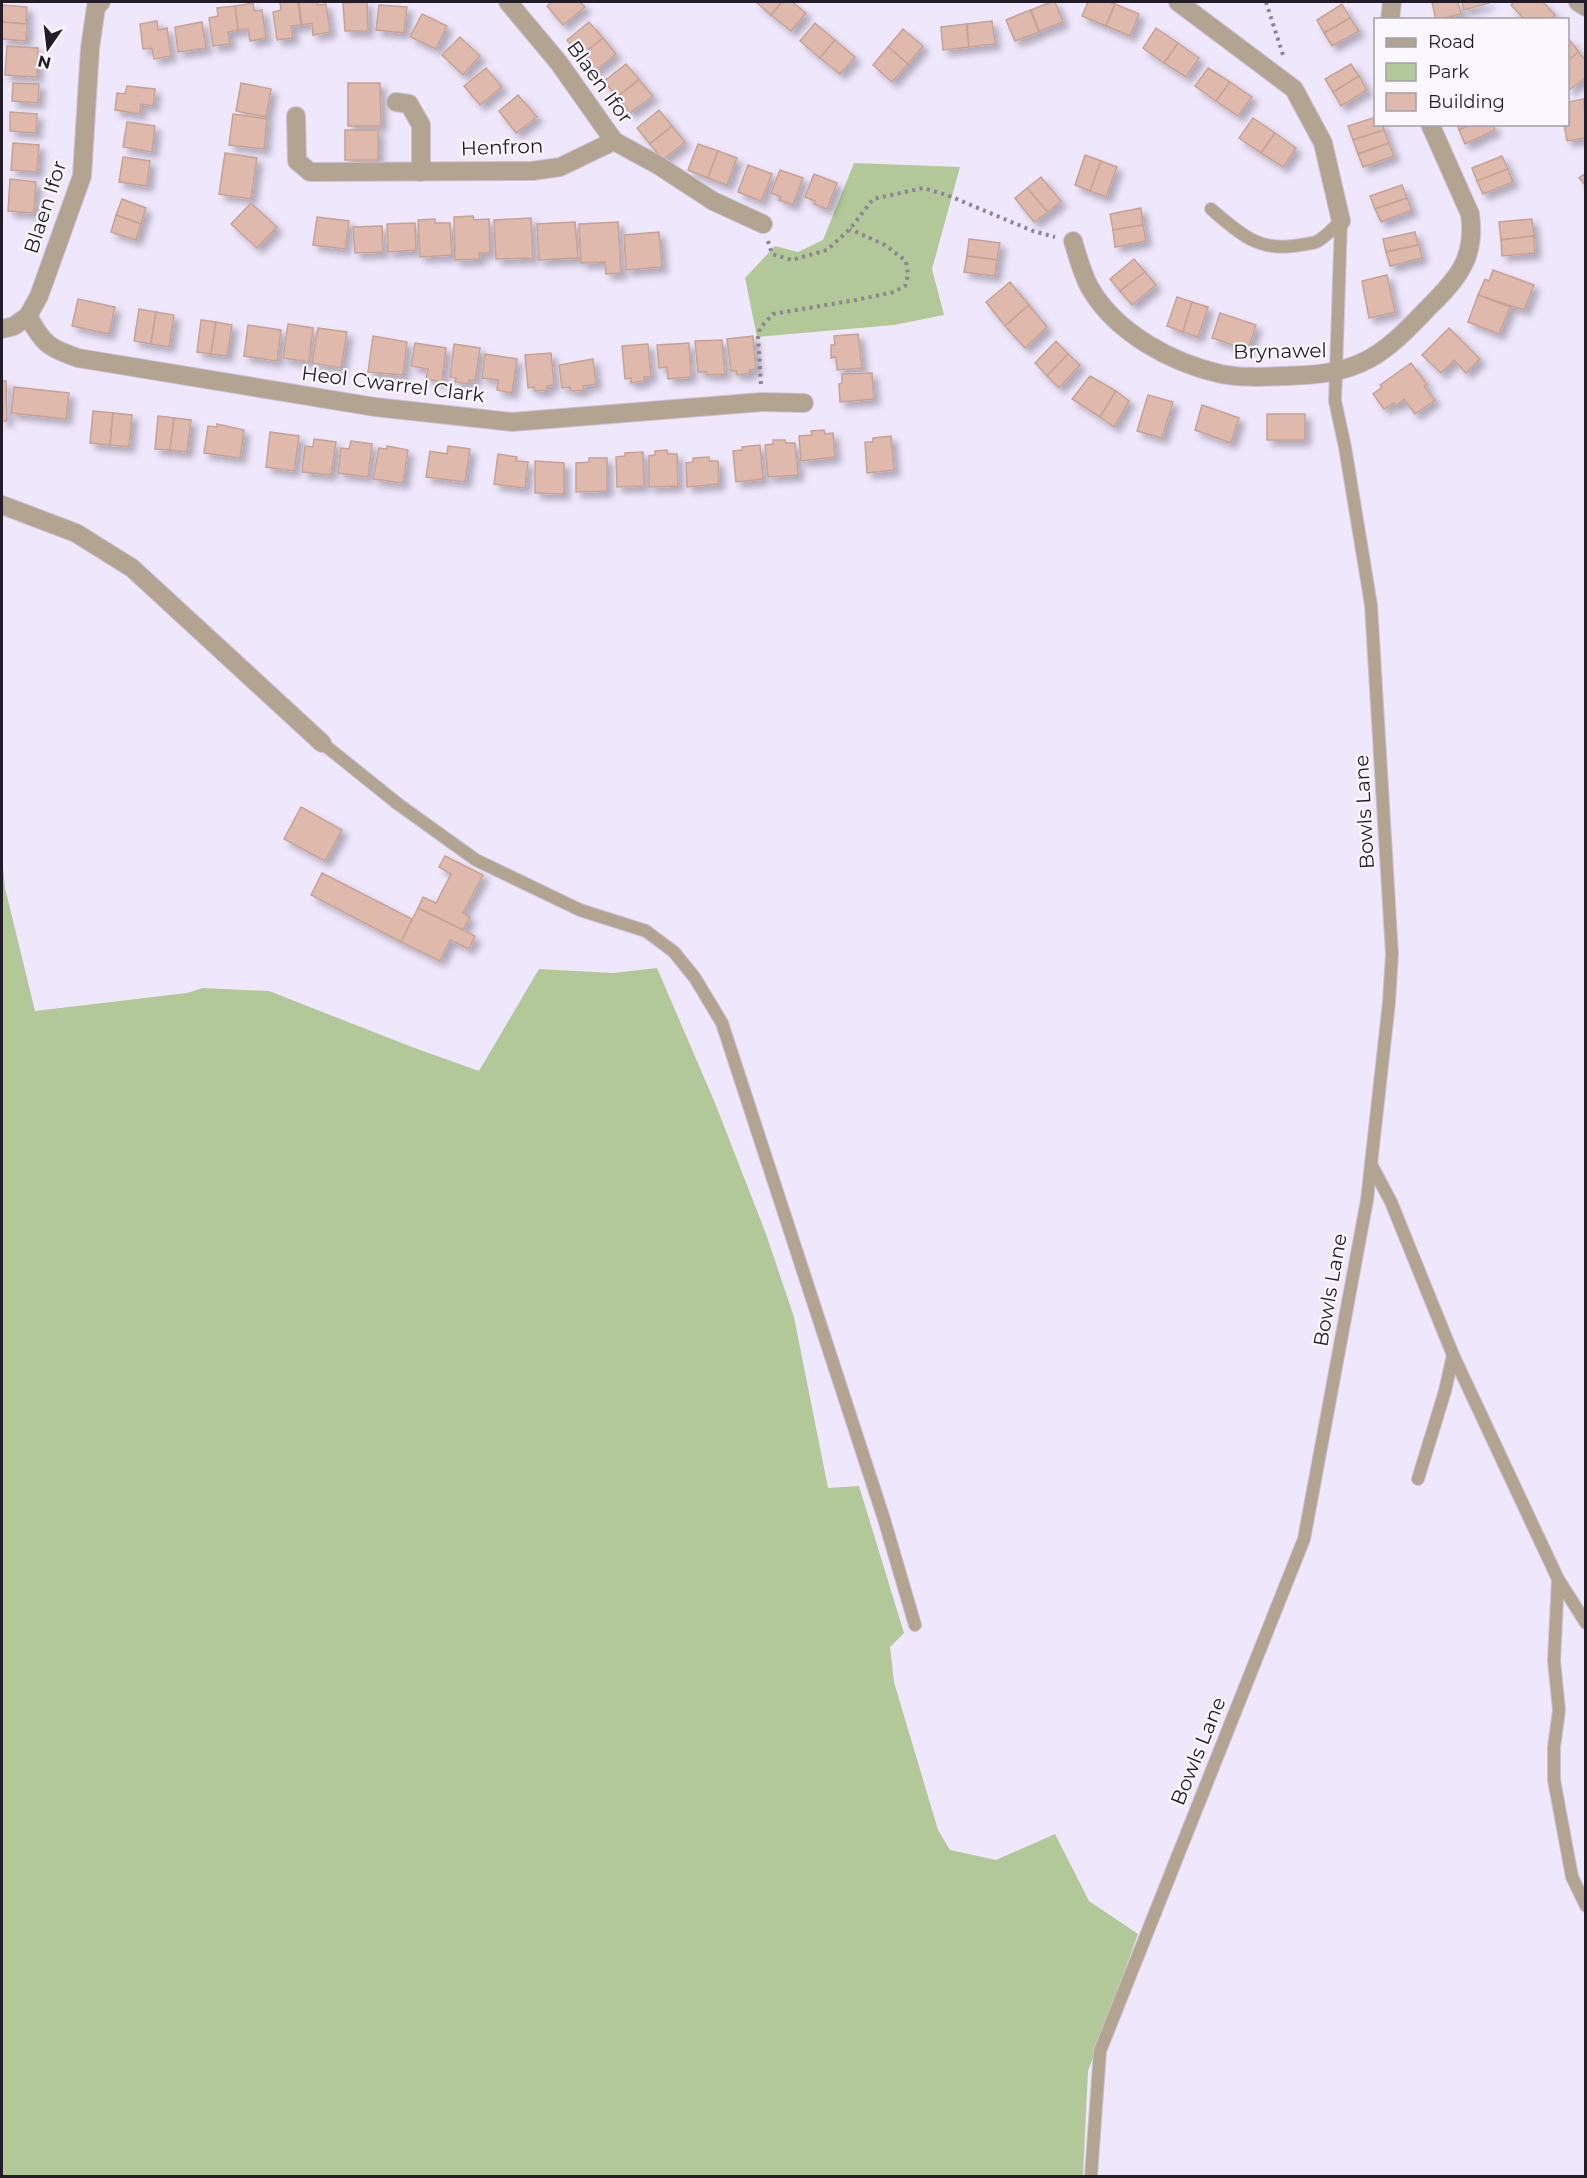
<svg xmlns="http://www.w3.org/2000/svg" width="1587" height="2178" font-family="Montserrat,sans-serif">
<defs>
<filter id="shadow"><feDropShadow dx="5.5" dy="5.5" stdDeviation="3" flood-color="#0004"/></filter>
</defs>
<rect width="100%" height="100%" fill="#efe7fc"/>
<g fill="#b3c898">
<path d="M854,163L960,167L932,269L944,315L894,325L757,337L745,278L775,246L798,252L823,240Z"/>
<path d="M2,858L5,888L35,1011L187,993L203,988L269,991L412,1047L479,1071L539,969L613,973L657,968L715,1103L766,1234L794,1317L828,1488L859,1486L904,1633L890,1647L894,1682L938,1830L950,1850L996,1860L1055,1834L1089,1901L1138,1934L1088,2071L1083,2176H2Z"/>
</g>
<g fill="#dfb9ac" stroke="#c6a295" stroke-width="1.5" filter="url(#shadow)">
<path d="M280,2H298L301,25L291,26L293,38L277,40L273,12L281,10Z"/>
<path d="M299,2H317L318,5L326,4L330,32L313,35L312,23L302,25Z"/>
<path d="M367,2L368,31H345L343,3Z"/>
<path d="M552,2H580L585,7L563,25L547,6Z"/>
<path d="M756,2H782L771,15Z"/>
<path d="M782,2H792L806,13L791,31L771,15Z"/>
<path d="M1051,2H1055L1063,22L1039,31L1031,10Z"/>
<path d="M1088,2H1108L1115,4L1106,26L1082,16Z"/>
<path d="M1432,2H1458L1461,14L1436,20Z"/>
<path d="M1462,2H1489V3L1464,10Z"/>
<path d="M1514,2H1543L1555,15L1550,20H1525L1511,5Z"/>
<path d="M253,3L254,11L262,10L266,38L250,41L248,29L238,30L235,6Z"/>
<path d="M1115,4L1139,14L1130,36L1106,26Z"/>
<path d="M1342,4L1350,18L1324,33L1317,20Z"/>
<path d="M2,5L27,7L26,24L2,22Z"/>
<path d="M379,5L407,7L404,33L376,30Z"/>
<path d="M235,6L238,30L228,32L230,44L213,46L209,18L218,16L217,8Z"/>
<path d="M1030,10L1039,32L1015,41L1006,20Z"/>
<path d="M422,14L447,26L436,49L410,37Z"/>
<path d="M1350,18L1359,31L1332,46L1324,33Z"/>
<path d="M157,21L158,30L167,28L171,56L154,59L152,48L143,49L140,24Z"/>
<path d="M992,21L995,44L969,47L967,24Z"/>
<path d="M2,22L27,24L26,41L2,39Z"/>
<path d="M202,22L206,48L178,52L175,27Z"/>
<path d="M589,22L603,38L580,56L567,40Z"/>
<path d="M815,23L835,40L820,58L800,41Z"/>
<path d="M966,24L969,47L943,50L941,27Z"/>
<path d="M1156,28L1178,43L1164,63L1143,48Z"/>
<path d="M903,29L923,46L908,64L888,47Z"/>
<path d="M460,37L480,56L463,75L442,55Z"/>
<path d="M603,38L616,54L594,72L581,56Z"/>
<path d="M1568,38L1579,52L1568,61Z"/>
<path d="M835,40L855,57L840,74L820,58Z"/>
<path d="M1178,43L1199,58L1186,77L1164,63Z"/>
<path d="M7,46L38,48L37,77L5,75Z"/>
<path d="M888,47L908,64L892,82L873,65Z"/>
<path d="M1578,52L1586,61V77L1568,91V61Z"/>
<path d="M626,64L639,79L617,97L604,81Z"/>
<path d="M1351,64L1359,76L1333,92L1325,79Z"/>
<path d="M486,68L502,87L480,105L464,86Z"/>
<path d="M1208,68L1230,82L1216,101L1195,86Z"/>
<path d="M1359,76L1367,90L1341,106L1333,92Z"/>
<path d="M639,80L653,96L630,113L617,97Z"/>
<path d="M1230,82L1252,97L1238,116L1216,101Z"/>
<path d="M13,83L39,84L38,103L12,101Z"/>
<path d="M241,83L271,89L266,117L236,111Z"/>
<path d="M348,83H380L381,126H348Z"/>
<path d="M127,86L155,89L153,106L141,104L140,114L115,110L117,93L125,94Z"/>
<path d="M518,95L537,117L516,133L499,111Z"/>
<path d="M1584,99L1586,138L1567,141L1564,124H1568V102Z"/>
<path d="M659,110L672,126L650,144L637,128Z"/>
<path d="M10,112L37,114L36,133L10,131Z"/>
<path d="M233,114L267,119L264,149L229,145Z"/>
<path d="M1376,117V124H1383L1384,130L1353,140L1348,126Z"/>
<path d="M1253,118L1275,133L1261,153L1239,138Z"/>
<path d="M127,122L155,126L152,152L123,147Z"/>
<path d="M1457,124H1472L1459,130Z"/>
<path d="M1472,124H1493L1495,130L1465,144L1459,130Z"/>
<path d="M672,126L685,142L663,160L650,144Z"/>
<rect x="345" y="130" width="33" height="30"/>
<path d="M1384,130L1389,143L1358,154L1353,140Z"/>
<path d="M1275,133L1296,148L1283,167L1261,153Z"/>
<path d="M13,143L39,145L37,172L11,170Z"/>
<path d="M1389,143L1394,156L1363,167L1358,154Z"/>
<path d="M698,144L718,151L708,178L688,170Z"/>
<path d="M718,151L737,158L727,185L708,178Z"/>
<path d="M225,153L257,158L251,199L219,194Z"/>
<path d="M1085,155L1101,161L1090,191L1075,185Z"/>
<path d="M1502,156L1508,169L1477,181L1472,168Z"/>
<path d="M123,157L150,161L147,186L119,182Z"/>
<path d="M1101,161L1117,167L1106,197L1090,191Z"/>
<path d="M748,165L772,174L761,201L738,192Z"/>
<path d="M1508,169L1513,182L1483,194L1477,181Z"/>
<path d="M780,170L803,178L793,205L779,200L781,197L771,193Z"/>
<path d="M1586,173V186L1579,178Z"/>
<path d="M814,174L837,183L827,209L814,204L815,201L805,197Z"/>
<path d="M1041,177L1061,201L1048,212L1027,188Z"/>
<path d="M10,179L36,182L34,213L8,211Z"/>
<path d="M1402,185L1407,198L1375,209L1370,196Z"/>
<path d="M1027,188L1048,212L1034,222L1015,198Z"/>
<path d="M1407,198L1412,210L1381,222L1375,209Z"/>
<path d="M122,199L146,208L141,224L116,215Z"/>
<path d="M251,203L277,227L257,248L231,224Z"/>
<path d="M1141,208L1143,225L1113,230L1110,214Z"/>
<path d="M116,215L141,224L136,240L111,232Z"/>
<path d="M473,216L474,220L489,219L490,253H479L480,259L455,260L454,217Z"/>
<path d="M317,217L349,221L345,249L313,245Z"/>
<path d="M531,218L533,258L496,259L494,220Z"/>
<path d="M435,219V223H450L452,255L420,257L418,220Z"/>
<path d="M1532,219L1534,236L1501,240L1499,222Z"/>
<path d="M575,222L578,258L539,260L537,224Z"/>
<path d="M618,222L621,273L606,274L605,262L581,263L579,224Z"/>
<path d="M415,223L416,250L388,252L387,224Z"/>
<path d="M1143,225L1146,241L1115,247L1113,230Z"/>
<path d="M382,226L383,252L355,253L353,227Z"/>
<path d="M659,232L662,267L626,270L624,235Z"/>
<path d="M1415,232L1418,245L1386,252L1383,239Z"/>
<path d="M1534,236L1535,253L1502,256L1501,240Z"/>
<path d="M969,239L1000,243L997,260L967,256Z"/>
<path d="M1419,245L1422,258L1390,266L1386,252Z"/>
<path d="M967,256L997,260L995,276L964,272Z"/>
<path d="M1134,259L1145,272L1120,291L1110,279Z"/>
<path d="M1493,270L1534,285L1524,310L1478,295L1485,279L1489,281Z"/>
<path d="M1145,272L1156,285L1132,305L1120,291Z"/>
<path d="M1387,275L1395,312L1369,318L1362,281Z"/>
<path d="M1010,282L1029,305L1005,326L986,302Z"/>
<path d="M1478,295L1510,307L1499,334L1468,322Z"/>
<path d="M1177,297L1192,302L1183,332L1167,326Z"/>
<path d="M78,299L115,307L109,334L72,326Z"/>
<path d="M1192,302L1208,307L1198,337L1183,332Z"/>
<path d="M1029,305L1047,327L1025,348L1005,326Z"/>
<path d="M139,309L156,312L151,344L134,341Z"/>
<path d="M156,312L174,315L169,347L151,344Z"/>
<path d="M1220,313L1256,325L1248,350L1212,338Z"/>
<path d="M201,320L216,322L211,354L197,352Z"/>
<path d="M216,322L232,325L227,356L211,354Z"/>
<path d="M288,324L313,328L309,362L283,358Z"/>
<path d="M248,325L281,330L277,361L244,356Z"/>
<path d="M318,328L347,332L341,368L312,363Z"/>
<path d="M1449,328L1480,359L1466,373L1454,360L1441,373L1422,355Z"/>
<path d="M858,334L862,368L837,370L836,357L831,358V345H835L834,336Z"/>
<path d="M373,336L407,342L403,375L368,372Z"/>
<path d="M753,336L756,369L750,370V373L737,375V371H731L727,339Z"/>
<path d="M722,340L725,374L707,375V372H698L695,341Z"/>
<path d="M1056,341L1068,354L1047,376L1035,363Z"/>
<path d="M415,343L446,348L442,382L426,379L428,369L411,366Z"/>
<path d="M689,343L691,377L668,379L667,367L659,368L657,345Z"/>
<path d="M454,344L480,348L475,381L469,380L468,384L455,382L456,378L450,377Z"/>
<path d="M648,344L651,377H644V381L631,383V378L625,379L622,346Z"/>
<path d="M551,353L554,385L547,386V390L535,391L534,387L528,388L525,355Z"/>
<path d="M485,354L517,359L512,393L497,390L498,380L482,378Z"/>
<path d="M1068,354L1080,365L1059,388L1047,376Z"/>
<path d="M593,359L596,384L583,386L584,390L571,391L570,387L562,388L559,365Z"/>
<path d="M1411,363L1427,384L1424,386L1435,400L1415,414L1404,399L1396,406L1394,403L1384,409L1373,394L1382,387L1380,385Z"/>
<path d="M872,373L874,399L840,402L839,384L842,383V374Z"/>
<path d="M1090,376L1116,391L1100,417L1072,399Z"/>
<path d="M2,381H6L7,421H2Z"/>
<path d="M14,387L69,393L66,419L11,413Z"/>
<path d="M1116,391L1129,401L1114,427L1100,417Z"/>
<path d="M1148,395L1173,402L1162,438L1137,431Z"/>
<path d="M1202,405L1239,418L1231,443L1195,430Z"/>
<path d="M93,411L113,413L110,445L90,443Z"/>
<path d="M113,413L132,415L129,447L110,445Z"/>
<rect x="1267" y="414" width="38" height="26"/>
<path d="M158,416L174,418L170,450L155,449Z"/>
<path d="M174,418L191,420L187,452L170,450Z"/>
<path d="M217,424L244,430L240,458L204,453L208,426L217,427Z"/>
<path d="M824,430L825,434L833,433L835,457L801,461L799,436L812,435L811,431Z"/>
<path d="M270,432L299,436L294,471L266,467Z"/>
<path d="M891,436L894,470L867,473L865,442H873V438Z"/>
<path d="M314,439L336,442L331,475L302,472L305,446L313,447Z"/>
<path d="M773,440H785L786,443H795L798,475L768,477L765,445L773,444Z"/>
<path d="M351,441L372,444L368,477L338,473L341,448L349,449Z"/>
<path d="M760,445L763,479L736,482L733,451L742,450V447Z"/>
<path d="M387,446L408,450L403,483L373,479L379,448L387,449Z"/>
<path d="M448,446L470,449L465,482L426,477L430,451L447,454Z"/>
<path d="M667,450L668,454H677L678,486L649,487V456L655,455V451Z"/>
<path d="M643,452L644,486L617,487L616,457L625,456V453Z"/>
<path d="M498,454L517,457L516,461L528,462L525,488L494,484Z"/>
<path d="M709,457V461H718L719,484L687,487L686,463L693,462V458Z"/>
<path d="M589,458H607V491L576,492V463L589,462Z"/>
<path d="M535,461L564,463V494L535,493Z"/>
<path d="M301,807L342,830L325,861L284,839Z"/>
<path d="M445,856L483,875L463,913L470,917L463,930L418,908L423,897L436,903L451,874L439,867Z"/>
<path d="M322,873L412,919L401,942L311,895Z"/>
<path d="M418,908L475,936L469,949L450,940L440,961L401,942Z"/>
</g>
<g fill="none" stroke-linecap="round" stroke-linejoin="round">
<g stroke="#cac2d6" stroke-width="14">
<g id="service">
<path d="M1211,209C1237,231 1256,251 1293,246C1300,245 1309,244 1316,242C1325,238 1333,228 1341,221"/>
<path d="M322,743L398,804L476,860L580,910L646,931L674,952L695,978L722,1023L884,1519L915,1625"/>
<path d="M1371,1164L1391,1202L1453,1355L1558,1579L1586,1623"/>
<path d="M1418,1479L1445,1391L1453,1355"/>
<path d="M1558,1579L1554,1661L1559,1710L1554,1747V1780L1572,1877L1586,1906"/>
<path d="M1091,2176L1100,2051L1304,1539L1367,1200L1389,1002L1392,954L1371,605L1345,447L1335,401L1341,221"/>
</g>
</g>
<g stroke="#cac2d6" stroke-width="20">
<g id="minor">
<path d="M508,2L559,63L614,141L658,165L713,201L763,224"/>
<path d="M1178,2L1294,89L1323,143L1341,221"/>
<path d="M1578,2L1586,7"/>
<path d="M1390,20L1392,2"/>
<path d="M396,102L409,104L421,125V172"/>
<path d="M296,116L297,161L310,172L532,171L560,167L614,141"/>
<path d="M1073,241C1078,257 1082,274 1090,288C1116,333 1172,363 1221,374C1242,378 1263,377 1285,376C1315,375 1341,374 1369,359C1393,346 1411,325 1430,306C1459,277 1476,257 1470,214L1430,124"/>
<path d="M28,316L39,296L82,176L90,48L96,7L101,2"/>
<path d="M2,329L14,326L28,316C43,344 49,348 78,358L375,407L512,422L762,402L804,403"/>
<path d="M2,505L76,533L132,568L322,743"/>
</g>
</g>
<g stroke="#8b8495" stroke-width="4" stroke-dasharray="3 4.5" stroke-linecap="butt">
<path d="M1266,2L1283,55"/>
<path d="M768,241L772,254L792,260L827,250L850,229L873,199L923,188L947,195L1033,231L1055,237"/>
<path d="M761,384L758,337L760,328L773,314L856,300L894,292L905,286L908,275L906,261L885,245L850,229"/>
</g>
<use href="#service" stroke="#b2a490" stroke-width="12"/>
<use href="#minor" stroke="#b2a490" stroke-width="18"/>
</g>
<g text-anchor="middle" stroke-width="4.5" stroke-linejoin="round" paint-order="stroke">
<g font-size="20" fill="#211c28" stroke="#faf7fe">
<text transform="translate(600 82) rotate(54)" y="7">Blaen Ifor</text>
<text transform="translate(502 147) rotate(-2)" y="7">Henfron</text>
<text transform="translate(45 207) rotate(-72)" y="7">Blaen Ifor</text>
<text transform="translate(1280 351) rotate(-1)" y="7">Brynawel</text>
<text transform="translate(393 384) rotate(7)" y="7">Heol Cwarrel Clark</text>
<text transform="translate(1364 812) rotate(-93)" y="7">Bowls Lane</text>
<text transform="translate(1330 1290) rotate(-80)" y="7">Bowls Lane</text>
<text transform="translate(1198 1751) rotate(-68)" y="7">Bowls Lane</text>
</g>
</g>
<rect width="1587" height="2178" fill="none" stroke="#211c28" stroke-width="6"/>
<rect x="1374" y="18" width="195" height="108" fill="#faf7fe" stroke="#a39fa8" stroke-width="1.5"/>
<rect x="1386" y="38" width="30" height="9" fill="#b2a490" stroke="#a39fa8" stroke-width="1.5"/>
<text x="1428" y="48" font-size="18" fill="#211c28">Road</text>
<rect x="1386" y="63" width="30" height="18" fill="#b3c898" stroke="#a39fa8" stroke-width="1.5"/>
<text x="1428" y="78" font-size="18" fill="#211c28">Park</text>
<rect x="1386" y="93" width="30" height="18" fill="#dfb9ac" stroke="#a39fa8" stroke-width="1.5"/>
<text x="1428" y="108" font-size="18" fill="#211c28">Building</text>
<g transform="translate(48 48) rotate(194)" stroke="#faf7fe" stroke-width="4.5" paint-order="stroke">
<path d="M0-4.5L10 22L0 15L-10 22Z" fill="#211c28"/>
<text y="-9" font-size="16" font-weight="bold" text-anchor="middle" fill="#211c28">N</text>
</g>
</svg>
